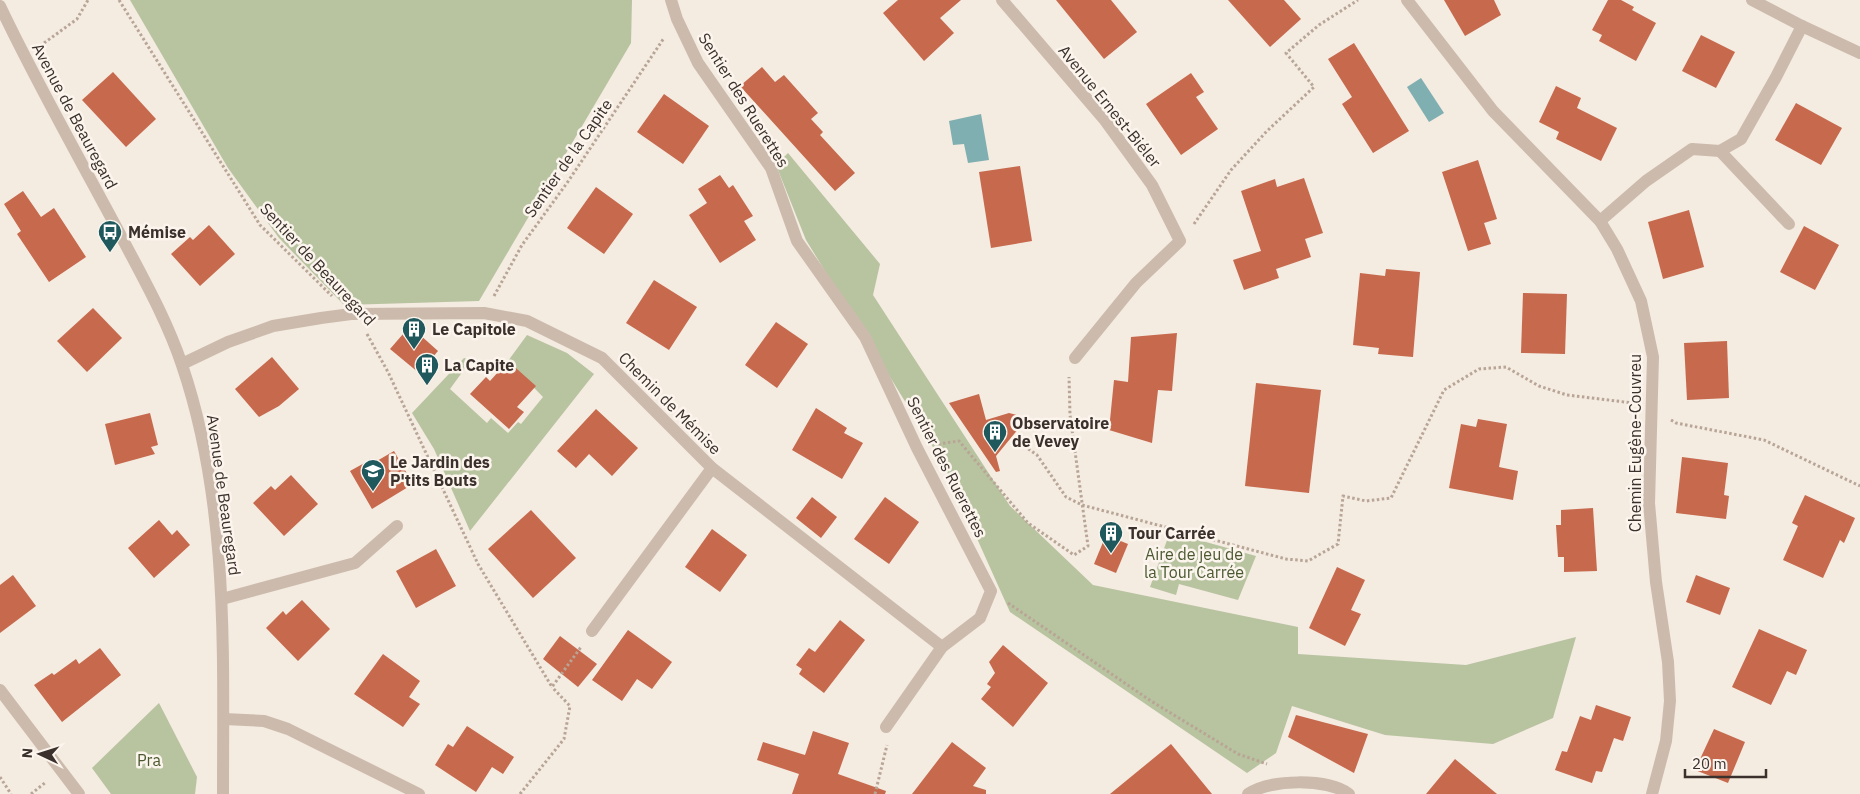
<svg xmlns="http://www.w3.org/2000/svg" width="1860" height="794" font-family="'IBM Plex Sans',sans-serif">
<rect width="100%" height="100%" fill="#f4ebe1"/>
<g fill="#b8c3a0">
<path d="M130,0H632L631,43L479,301L344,305L279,238L228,168Z"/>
<path d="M788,153L880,264L873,295L1010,506L1093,585L1298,627V654L1466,665L1576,637L1553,718L1493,744L1385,735L1292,706L1276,753L1247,773L1010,612L944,465L806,240L776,165Z"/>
<path d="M527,335L567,353L594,374L470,531L434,449L412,413L464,358L471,360L450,389L487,423L491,418L508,433L518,422L521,424L543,397L508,361Z"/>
<path d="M1170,532L1256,556L1238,600L1179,584L1176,595L1150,587Z"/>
<path d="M159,703L197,777L195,794H111L92,768Z"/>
</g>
<g fill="#80afb1">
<path d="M1421,78L1444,113L1429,122L1407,87Z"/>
<path d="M981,114L989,160L968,163L964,144L953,145L949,121Z"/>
</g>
<g fill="#c6694d">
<path d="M898,0H961L940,18L954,33L924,61L883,13Z"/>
<path d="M1056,0H1111L1137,32L1104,59Z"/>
<path d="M1228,0H1284L1301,19L1270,47Z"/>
<path d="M1444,0H1494L1501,15L1465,36Z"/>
<path d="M1608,0H1621L1634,7L1632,10L1656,23L1636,61L1599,41L1602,35L1592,30Z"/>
<path d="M1701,35L1735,52L1716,88L1682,71Z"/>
<path d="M1354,43L1409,131L1373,153L1342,104L1352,97L1328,59Z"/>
<path d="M762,67L775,82L784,75L818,113L811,119L823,132L820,135L855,173L835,191L740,86Z"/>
<path d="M113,72L156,119L126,147L82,100Z"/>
<path d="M1191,73L1204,92L1196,97L1218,129L1181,155L1146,104Z"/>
<path d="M1556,86L1581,98L1577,108L1617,128L1601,161L1556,139L1559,132L1539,122Z"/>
<path d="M664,94L709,126L683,164L637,132Z"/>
<path d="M1796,103L1842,128L1821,165L1775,140Z"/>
<path d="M1478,160L1497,219L1484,223L1491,244L1468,251L1442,172Z"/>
<path d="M1020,166L1032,241L991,248L979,172Z"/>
<path d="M720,175L729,188L733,185L753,216L744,221L756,240L720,263L689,215L707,203L698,189Z"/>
<path d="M1304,178L1323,233L1305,239L1311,257L1276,269L1279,278L1244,290L1233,260L1261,251L1241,191L1275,179L1277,187Z"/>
<path d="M596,187L633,214L604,254L567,228Z"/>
<path d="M23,191L41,217L54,208L86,257L49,282L17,234L21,231L4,204Z"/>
<path d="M1689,210L1704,267L1663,279L1648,222Z"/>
<path d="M209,225L235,254L200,286L171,254L190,237L193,240Z"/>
<path d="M1804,226L1839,245L1815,290L1780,272Z"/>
<path d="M1386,269L1420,272L1413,357L1378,354L1379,348L1353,345L1360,273L1385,276Z"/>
<path d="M654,280L697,307L669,350L626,323Z"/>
<path d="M1523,293L1567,294L1565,354L1521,353Z"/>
<path d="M93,308L122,338L87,372L57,341Z"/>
<path d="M776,322L808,344L777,388L745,365Z"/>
<path d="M410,326L438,351L419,373L390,349Z"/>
<path d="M1177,333L1172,391L1158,390L1152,443L1109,430L1114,380L1128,382L1131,337Z"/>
<path d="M1727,341L1729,398L1687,400L1684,343Z"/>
<path d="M272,357L299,389L279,406L259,417L235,389Z"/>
<path d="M508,361L536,386L517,407L524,412L509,429L470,394L486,377L490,381Z"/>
<path d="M1256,383L1321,390L1309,493L1245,486Z"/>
<path d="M979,394L986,420L1009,413L1021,416L1019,428L996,456L1000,471L996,472L949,403Z"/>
<path d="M816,408L847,428L844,433L863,443L842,479L792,450Z"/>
<path d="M596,409L638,448L612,476L589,454L576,468L557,451Z"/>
<path d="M150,413L158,445L151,447L155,454L115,465L105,424Z"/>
<path d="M1478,419L1507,424L1499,467L1518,471L1513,500L1449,488L1461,424L1476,427Z"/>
<path d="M394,451L413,484L372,509L350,471L368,461L370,465Z"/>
<path d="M1682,457L1728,463L1724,495L1729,496L1726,519L1676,513Z"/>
<path d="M291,475L318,504L284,536L253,503L271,486L275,490Z"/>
<path d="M1805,495L1855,518L1844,543L1840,540L1823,578L1783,560L1798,526L1792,523Z"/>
<path d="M812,497L837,517L821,538L796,518Z"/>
<path d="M885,497L919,522L889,564L854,539Z"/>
<path d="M1593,508L1597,571L1564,572V557H1558L1556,525H1561V510Z"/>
<path d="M531,510L576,558L533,598L488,549Z"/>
<path d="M159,520L172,535L177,530L190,545L154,578L128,548Z"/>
<path d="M712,529L747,555L720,592L685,567Z"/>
<path d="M1106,535L1128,544L1116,573L1094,564Z"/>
<path d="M436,549L456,586L416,608L396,571Z"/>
<path d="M1337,567L1365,580L1351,610L1361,614L1345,646L1309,628Z"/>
<path d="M13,575L36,606L0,633V585Z"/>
<path d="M1696,575L1730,588L1720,615L1686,602Z"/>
<path d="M302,600L330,629L298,661L266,628L283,611L286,615Z"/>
<path d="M840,620L865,640L824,693L799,674L802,669L796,665L809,648L815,652Z"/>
<path d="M1759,629L1807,650L1796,675L1787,671L1771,705L1732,687Z"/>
<path d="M628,630L672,662L652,689L637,679L622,701L592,680Z"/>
<path d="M560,636L597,664L578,687L543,659Z"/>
<path d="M1003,645L1048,683L1013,727L981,699L991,687L987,684L995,673L989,662Z"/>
<path d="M100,648L121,675L62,722L34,685L52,673L54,675L76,659L79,664Z"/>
<path d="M383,654L420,681L409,697L420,704L403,727L354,694Z"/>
<path d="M1596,705L1631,717L1623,741L1614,738L1602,772L1596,771L1592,783L1555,770L1562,751L1567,752L1580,716L1591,720Z"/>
<path d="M1296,715L1368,734L1354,773L1288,737Z"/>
<path d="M467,726L514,757L503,774L492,767L476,792L435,765L448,744L453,747Z"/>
<path d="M1714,729L1745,742L1728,783L1695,770Z"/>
<path d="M813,731L849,743L838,774L886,791L885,794H792L799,774L757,760L763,742L805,755Z"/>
<path d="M952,742L986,768L973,786L986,790V794H912Z"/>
<path d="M1171,744L1212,794H1110Z"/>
<path d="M1455,759L1497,794H1426Z"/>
</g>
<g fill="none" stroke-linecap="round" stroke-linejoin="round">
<g stroke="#b8a596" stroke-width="3" stroke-dasharray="2.5 2.5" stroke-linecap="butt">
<path d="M119,0L260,225L332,296"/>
<path d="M40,46L77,19L88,0"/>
<path d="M1194,224L1231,170L1267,131L1314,87L1286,53L1319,25L1358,0"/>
<path d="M494,296L522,245L567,183L664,38"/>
<path d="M367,334L388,372L478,564L552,687L581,647"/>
<path d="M1671,420L1676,423L1764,440L1860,486"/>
<path d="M1020,443L1037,455L1066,497L1082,505L1286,559L1308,561L1338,544L1343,496L1366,501L1391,498L1444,390L1479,369L1506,367L1539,386L1567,395L1633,403"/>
<path d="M938,444L959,441L1028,523L1074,555L1088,546L1070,415L1069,377"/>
<path d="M1008,603L1151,701L1238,754L1267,764"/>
<path d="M0,777L11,794"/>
<path d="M31,794L46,782"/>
<path d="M520,794L564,739L570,706L552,687"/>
<path d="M875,794L887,745"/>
</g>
<g stroke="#ccbbac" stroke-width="12">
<path d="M671,0L677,19L698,63L771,168L797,241L865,337L917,448L991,591L980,618L942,647L886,727"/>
<path d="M1002,0L1104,119L1152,185L1180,241L1136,283L1075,358"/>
<path d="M1407,0L1493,111L1600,221L1617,249L1641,301L1653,357L1649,503L1656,582L1668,662L1670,701L1666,741L1652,794"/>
<path d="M1752,0L1802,26L1860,53"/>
<path d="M0,6C37,84 80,159 121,236C143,278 167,320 182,365C229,503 223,651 223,794"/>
<path d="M1720,151L1789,224"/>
<path d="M1600,221L1646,181L1692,149L1720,151L1741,139L1776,77L1802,26"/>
<path d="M182,364L228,342L273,326L321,318L351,314L484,313L527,321L602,358L712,468L942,647"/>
<path d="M222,599L355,563L397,526"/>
<path d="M592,631L712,468"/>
<path d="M0,690L79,794"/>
<path d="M224,719L264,721L288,729L419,794"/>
<path d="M1248,794C1270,779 1327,778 1349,794"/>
</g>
</g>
<defs>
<g id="bus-pin" transform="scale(1.25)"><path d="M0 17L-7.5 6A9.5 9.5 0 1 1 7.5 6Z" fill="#20595d" stroke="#fbf5ee"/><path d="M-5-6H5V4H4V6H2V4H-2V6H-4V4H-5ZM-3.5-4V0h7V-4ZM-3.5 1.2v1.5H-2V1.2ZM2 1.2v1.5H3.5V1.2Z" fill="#fff"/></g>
<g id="building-pin" transform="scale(1.25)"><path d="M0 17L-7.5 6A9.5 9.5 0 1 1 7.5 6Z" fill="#20595d" stroke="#fbf5ee"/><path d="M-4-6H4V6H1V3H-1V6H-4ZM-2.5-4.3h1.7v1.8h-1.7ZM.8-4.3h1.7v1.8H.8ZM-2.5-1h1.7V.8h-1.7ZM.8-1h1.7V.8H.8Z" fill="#fff"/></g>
<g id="school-pin" transform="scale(1.25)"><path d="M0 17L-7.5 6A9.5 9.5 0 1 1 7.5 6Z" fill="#20595d" stroke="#fbf5ee"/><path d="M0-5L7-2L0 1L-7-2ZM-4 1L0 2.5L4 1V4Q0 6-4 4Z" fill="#fff"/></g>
</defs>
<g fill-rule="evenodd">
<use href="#bus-pin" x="110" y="232"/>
<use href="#building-pin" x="414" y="329"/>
<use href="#building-pin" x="427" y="365"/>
<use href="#building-pin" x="995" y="432"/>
<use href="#school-pin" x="373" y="471"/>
<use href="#building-pin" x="1111" y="533"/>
</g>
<g text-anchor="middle" stroke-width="5" stroke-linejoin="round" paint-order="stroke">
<g font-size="16" fill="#3b302b" stroke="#fbf5ee">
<text transform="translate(744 100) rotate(58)" y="6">Sentier des Ruerettes</text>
<text transform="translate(1110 106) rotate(51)" y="6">Avenue Ernest-Biéler</text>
<text transform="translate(75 116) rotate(62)" y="6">Avenue de Beauregard</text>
<text transform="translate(568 158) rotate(-55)" y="6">Sentier de la Capite</text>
<text transform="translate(318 264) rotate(47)" y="6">Sentier de Beauregard</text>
<text transform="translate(670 403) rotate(45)" y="6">Chemin de Mémise</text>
<text transform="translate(1635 443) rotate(-90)" y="6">Chemin Eugène-Couvreu</text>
<text transform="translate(947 467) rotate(63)" y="6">Sentier des Ruerettes</text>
<text transform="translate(224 495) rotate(82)" y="6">Avenue de Beauregard</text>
</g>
<g font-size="16" font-weight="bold" fill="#3b302b" stroke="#fbf5ee" text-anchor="start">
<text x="128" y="238">Mémise</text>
<text x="432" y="335">Le Capitole</text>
<text x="444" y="371">La Capite</text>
<text x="1012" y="429">Observatoire<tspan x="1012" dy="18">de Vevey</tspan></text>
<text x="390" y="468">Le Jardin des<tspan x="390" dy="18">P'tits Bouts</tspan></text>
<text x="1128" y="539">Tour Carrée</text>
</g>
<g font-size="16" fill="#4a592f" stroke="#fbf5ee">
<text x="1194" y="560">Aire de jeu de<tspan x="1194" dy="18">la Tour Carrée</tspan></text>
<text x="149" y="766">Pra</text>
</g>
</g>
<g transform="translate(40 754) rotate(274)" stroke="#fbf5ee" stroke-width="4" paint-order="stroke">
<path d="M0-4L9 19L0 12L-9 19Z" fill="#3b302b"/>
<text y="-8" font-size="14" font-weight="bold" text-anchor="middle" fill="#3b302b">N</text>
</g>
<path d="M1685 769v8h81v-8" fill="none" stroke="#3b302b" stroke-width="2.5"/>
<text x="1692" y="769" font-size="15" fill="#3b302b" stroke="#fbf5ee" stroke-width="4" paint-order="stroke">20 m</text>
</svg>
